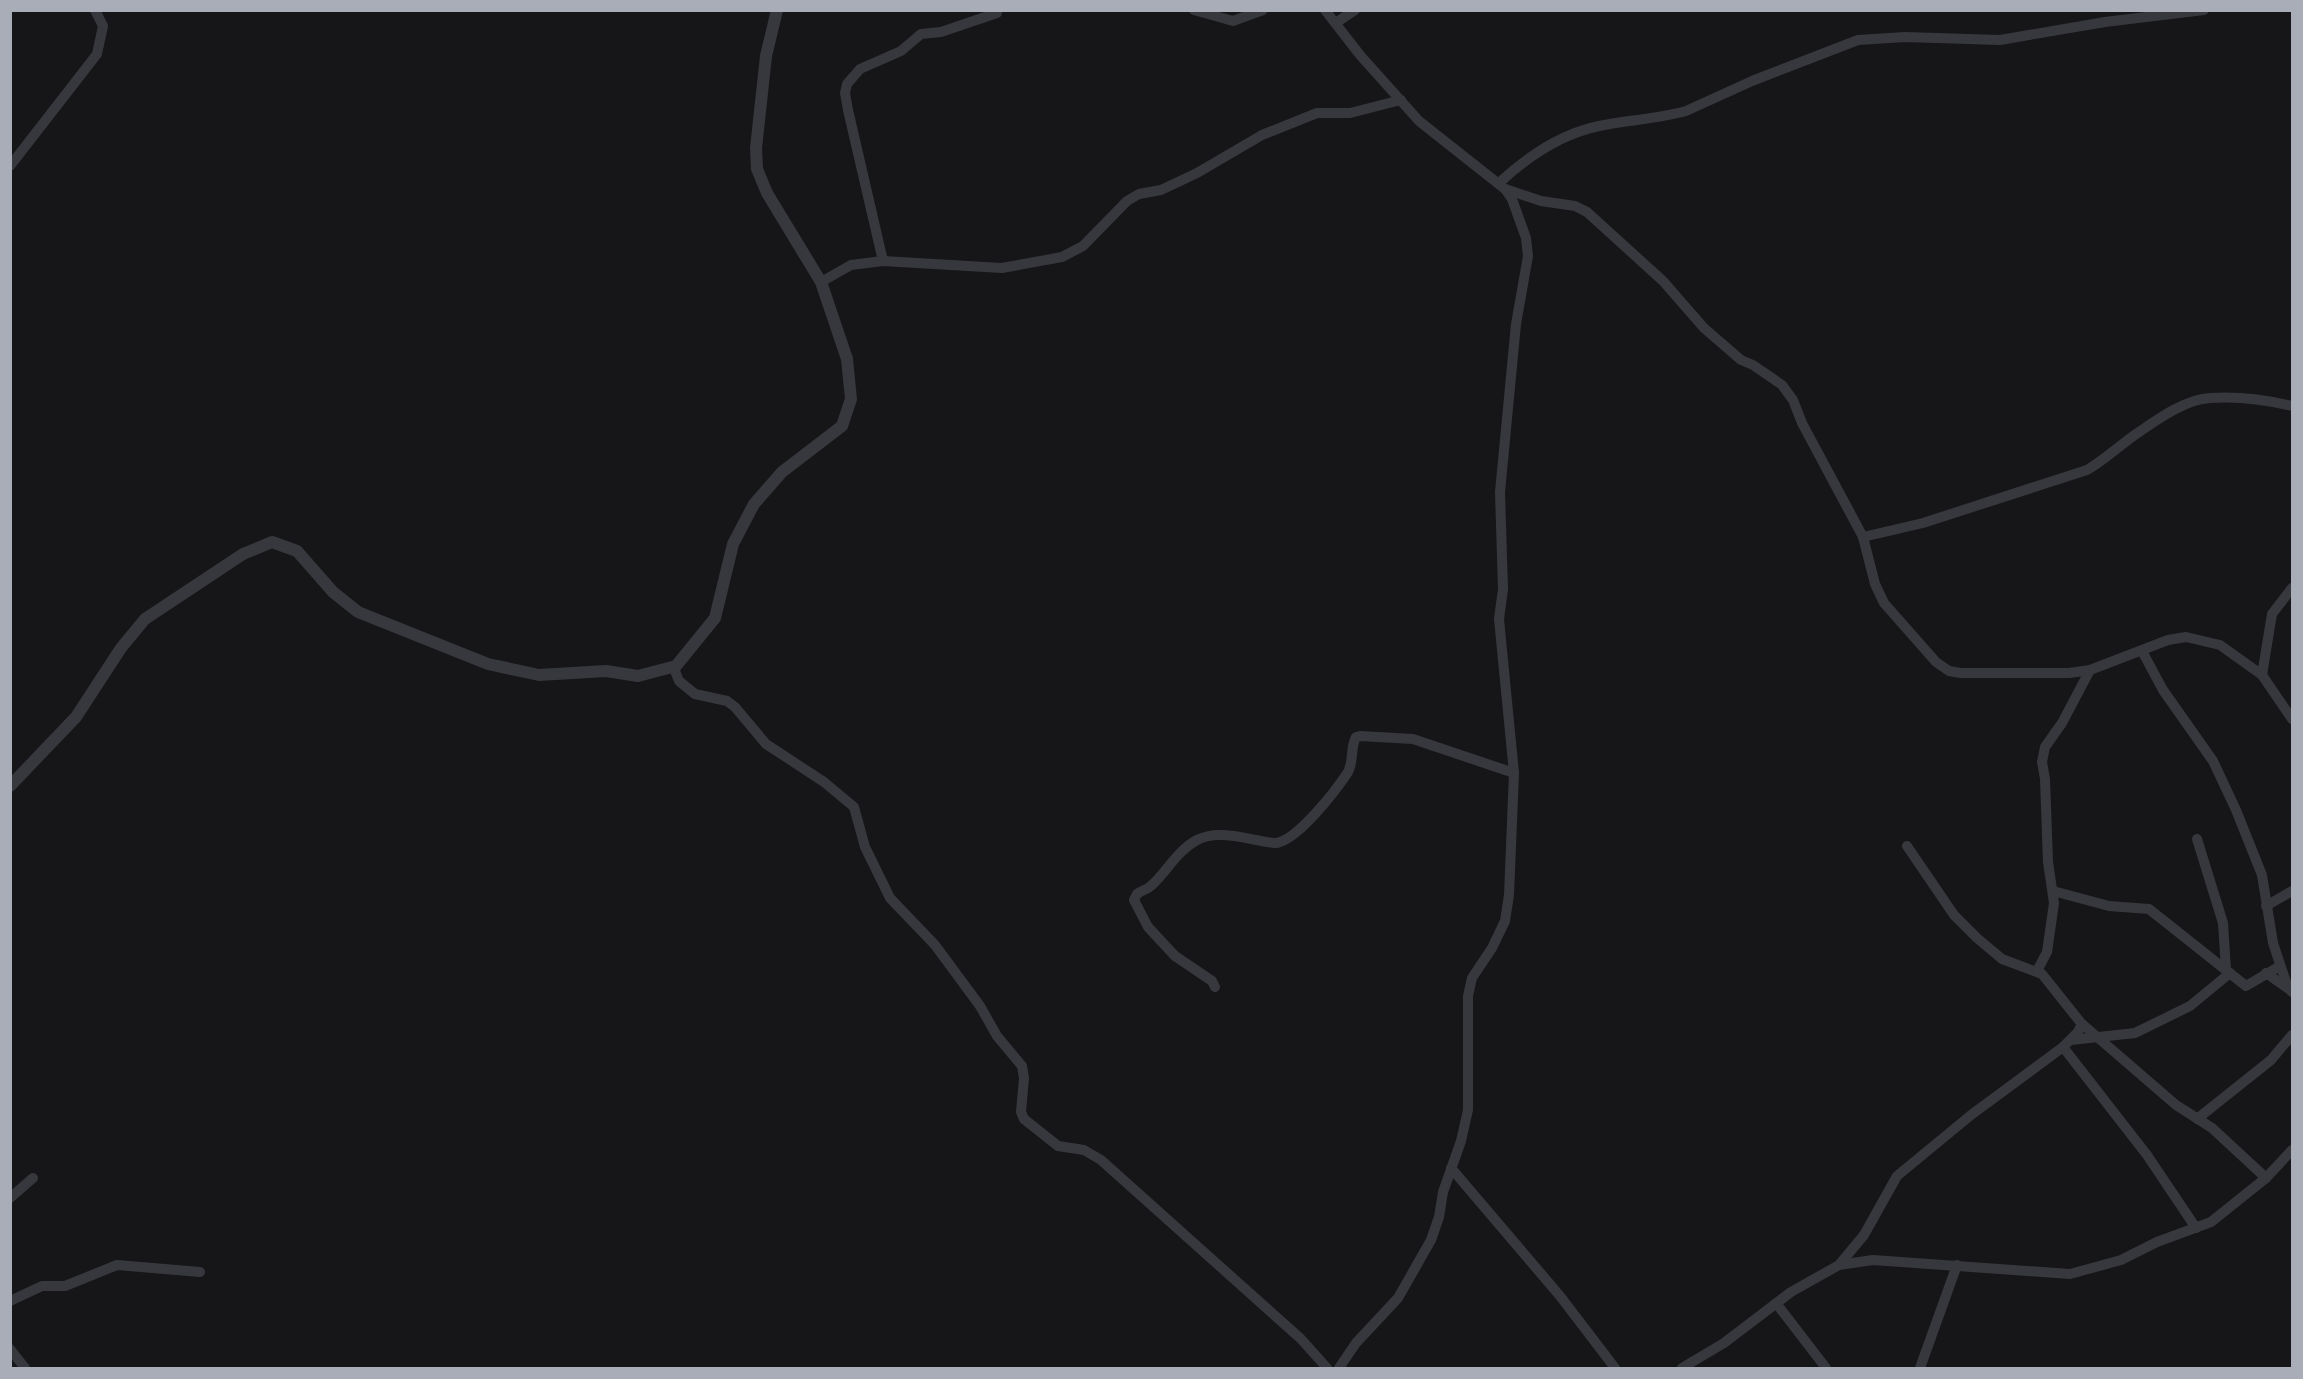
<svg xmlns="http://www.w3.org/2000/svg" width="2303" height="1379" font-family="Mulish,sans-serif">
<rect width="100%" height="100%" fill="#161618"/>
<g fill="none" stroke-linecap="round" stroke-linejoin="round">
<g stroke="#37383d" stroke-width="10">
<path d="M1194,10L1233,21L1263,10"/>
<path d="M1325,10L1360,55L1419,121L1505,189L1512,199L1526,238L1528,256L1516,324L1500,492L1503,589L1499,619L1514,773L1509,895L1505,921L1492,948L1472,978L1468,996V1110L1461,1141L1443,1192L1439,1217L1431,1240L1398,1298L1356,1343L1339,1368"/>
<path d="M1337,22L1355,10"/>
<path d="M10,166L97,54L103,26L95,10"/>
<path d="M1499,183C1528,156 1560,134 1599,126C1628,120 1657,119 1686,111L1752,81L1858,40L1905,37L2000,40L2105,22L2204,10"/>
<path d="M1505,189L1541,201L1575,206L1587,212L1663,281L1704,328L1741,360L1753,365L1782,385L1793,400L1802,423L1863,537L1875,584L1884,603L1936,662L1949,671L1961,673H2069L2090,670L2168,640L2186,637L2220,645L2262,675L2292,719"/>
<path d="M883,261L848,110L845,93L847,84L860,69L901,51L921,34L941,32L997,13"/>
<path d="M821,282L851,265L883,261L1002,268L1062,257L1083,246L1127,201L1139,194L1161,190L1197,173L1262,135L1317,113H1350L1401,100"/>
<path d="M1863,537L1923,523L2087,470C2106,459 2121,444 2139,432C2158,419 2186,399 2210,398C2237,396 2267,400 2292,406"/>
<path d="M2142,651L2163,690L2213,761L2236,810L2262,875L2273,943L2287,985L2292,992"/>
<path d="M676,666L675,671L679,681L695,694L727,701L735,707L766,744L824,782L854,807L865,847L890,898L935,945L980,1006L997,1036L1022,1066L1024,1078L1021,1112L1024,1119L1058,1146L1084,1150L1101,1160L1301,1339L1327,1368"/>
<path d="M2262,675L2272,614L2292,588"/>
<path d="M2197,839L2223,923L2226,970"/>
<path d="M1907,846L1954,915L1977,938L2002,959L2042,974L2081,1023L2176,1105L2212,1128L2266,1178"/>
<path d="M2053,891L2109,906L2149,909L2246,986L2280,966"/>
<path d="M2266,906L2292,891"/>
<path d="M2037,971L2047,952L2054,903L2048,862L2045,779L2042,762L2045,747L2062,723L2090,670"/>
<path d="M2266,973L2290,990"/>
<path d="M1215,987L1212,981L1175,956L1148,927L1134,900L1137,894C1142,890 1147,890 1152,885C1167,871 1178,850 1197,840C1220,828 1251,841 1274,843C1295,844 1337,789 1348,772C1354,761 1350,748 1356,737L1360,736L1413,739L1514,773"/>
<path d="M2071,1040L2135,1033L2190,1006L2230,973"/>
<path d="M2063,1047L2147,1155L2196,1228"/>
<path d="M2197,1119L2271,1060L2292,1035"/>
<path d="M1451,1168L1560,1296L1615,1368"/>
<path d="M10,1198L33,1178"/>
<path d="M1839,1265L1864,1235L1897,1176L1971,1115L2063,1047L2078,1032L2082,1024"/>
<path d="M10,1301L42,1286H65L117,1265L200,1272"/>
<path d="M1776,1303L1826,1368"/>
<path d="M10,1349L25,1368"/>
<path d="M1682,1368L1724,1343L1791,1292L1839,1265L1873,1260L2070,1274L2121,1260L2157,1242L2211,1222L2266,1178L2292,1150"/>
<path d="M1920,1368L1957,1265"/>
</g>
<path stroke="#37383d" stroke-width="12" d="M10,786L76,717L121,648L145,619L243,554L272,542L297,551L333,592L358,612L488,664L539,675L606,671L638,676L676,666L715,618L733,544L754,504L782,472L842,426L851,399L847,359L821,282L767,193L757,169L756,148L766,56L777,10"/>
</g>
<rect width="2303" height="1379" fill="none" stroke="#a8adb8" stroke-width="24"/>
</svg>
